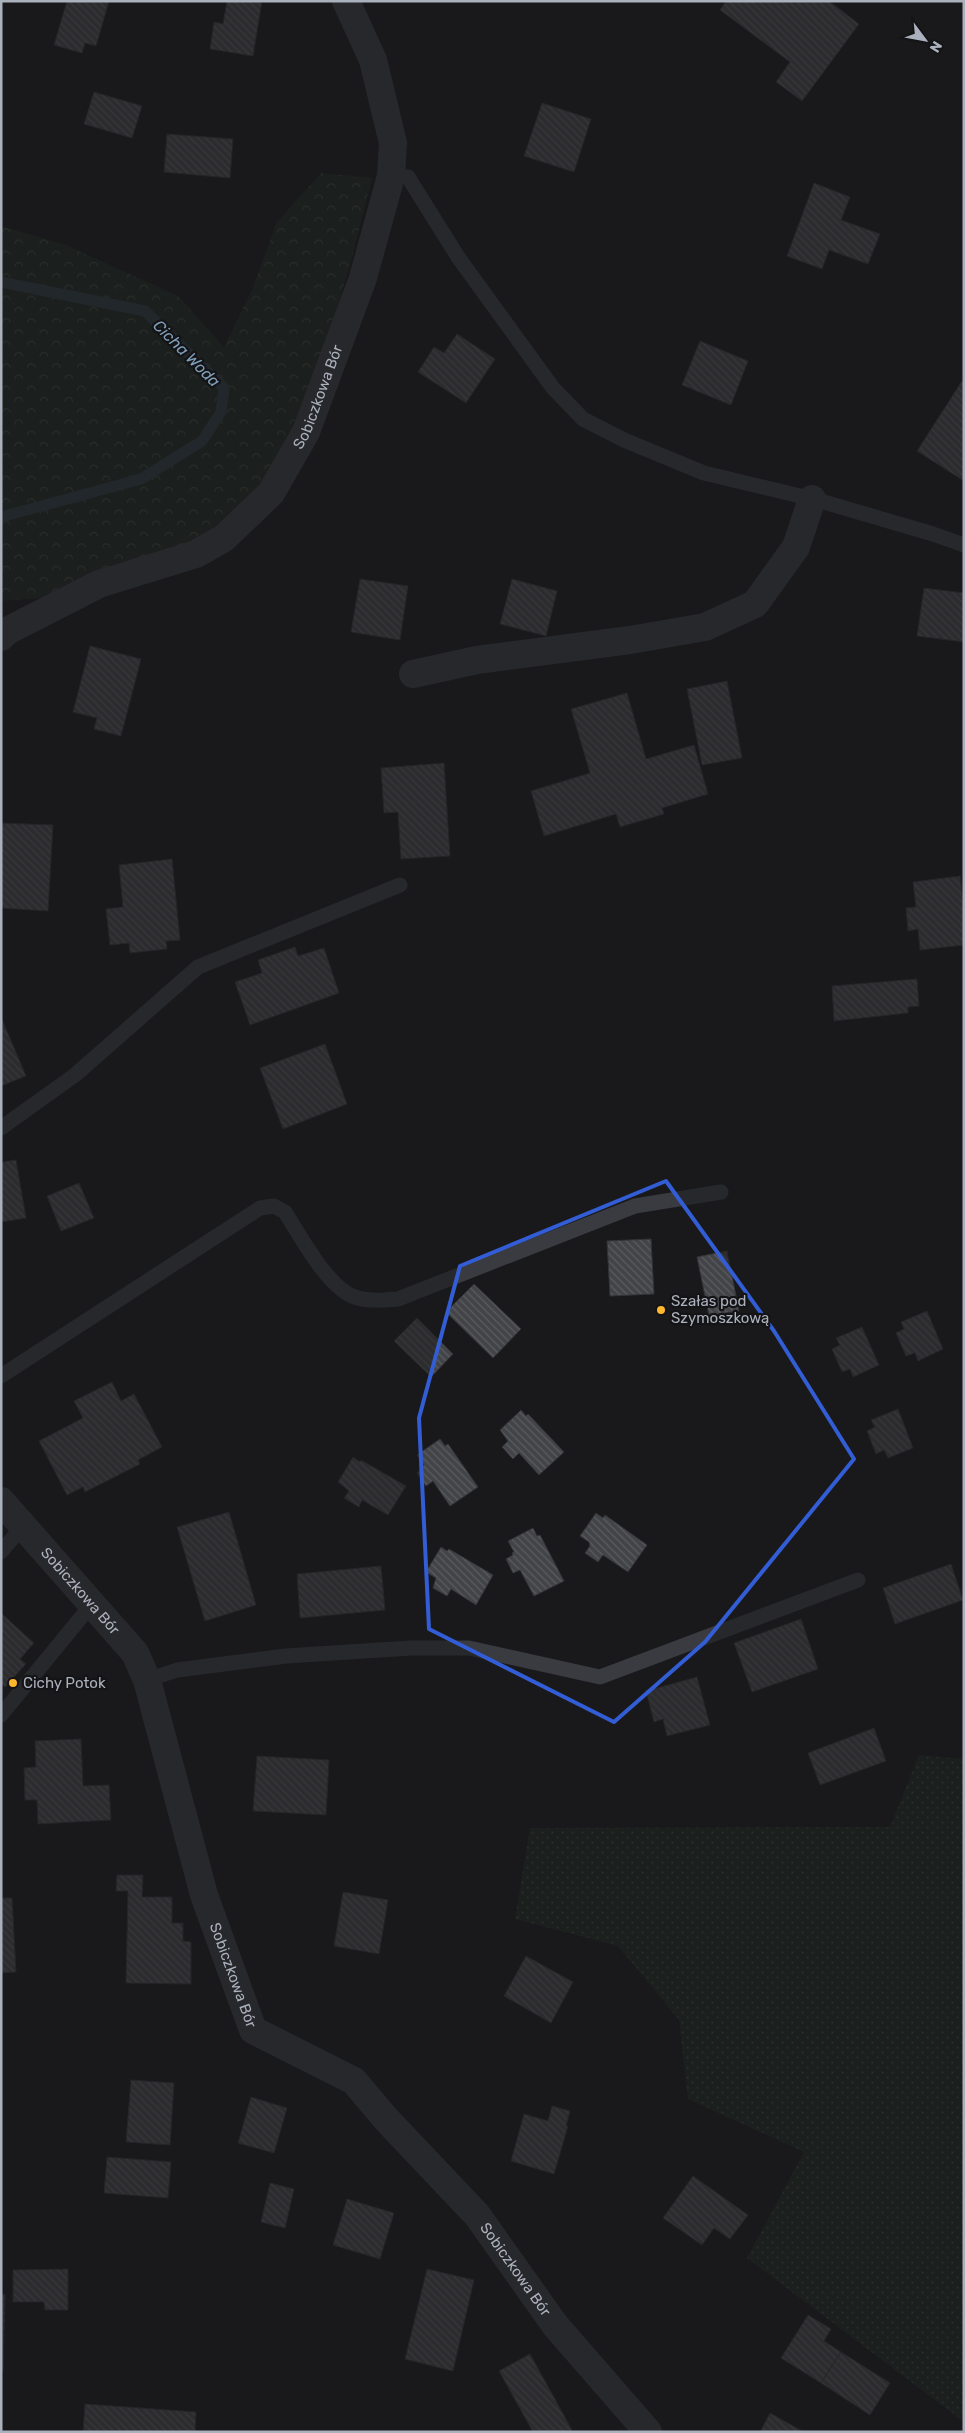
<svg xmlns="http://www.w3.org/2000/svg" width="965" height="2433" font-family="Rubik,sans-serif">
<defs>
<pattern id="grass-dots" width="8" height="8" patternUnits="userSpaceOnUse" patternTransform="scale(1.25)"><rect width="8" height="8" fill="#1e271f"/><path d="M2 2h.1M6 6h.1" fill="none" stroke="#3c443e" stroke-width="1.8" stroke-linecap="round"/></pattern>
<pattern id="forest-crowns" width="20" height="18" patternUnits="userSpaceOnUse" patternTransform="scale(1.25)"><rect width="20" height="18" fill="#1e271f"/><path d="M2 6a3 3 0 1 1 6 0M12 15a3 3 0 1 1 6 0" fill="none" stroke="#3c443e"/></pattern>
<pattern id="building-back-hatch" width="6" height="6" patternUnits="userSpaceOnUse" patternTransform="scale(1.25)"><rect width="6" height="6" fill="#434448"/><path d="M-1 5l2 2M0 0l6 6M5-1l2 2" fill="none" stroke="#5b5c60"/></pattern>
</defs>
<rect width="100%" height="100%" fill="#19191b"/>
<path fill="url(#grass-dots)" d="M919,1755L964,1759V2422L747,2258L804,2152L688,2099L679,2020L618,1946L515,1919L530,1828L890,1827Z"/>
<path fill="url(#forest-crowns)" d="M321,173L372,178L350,265L317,377L271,493L209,546L115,564L41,598L1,601V226L66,245L178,296L224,347L252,290L277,222Z"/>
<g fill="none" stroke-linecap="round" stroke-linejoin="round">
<path stroke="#2d3841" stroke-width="11" d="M1,282L145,311L224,388L221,412L202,441L141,479L1,517"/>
</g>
<g fill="url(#building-back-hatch)" stroke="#333338">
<path d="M67,1H109L96,46L85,43L82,53L54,45Z"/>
<path d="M227,1H262L253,56L210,49L214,22L223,24Z"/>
<path d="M726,1H829L859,24L802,101L776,82L790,62L720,10Z"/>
<path d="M94,92L142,106L132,138L84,124Z"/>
<path d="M542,103L591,119L574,172L524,156Z"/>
<path d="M167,134L233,139L230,178L164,172Z"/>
<path d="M814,183L850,197L841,220L880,234L868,264L829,250L822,269L787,256Z"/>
<path d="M457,334L495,359L466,403L418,372L434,347L444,353Z"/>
<path d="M700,341L748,361L731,405L682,385Z"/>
<path d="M962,381L964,383V481L917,451Z"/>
<path d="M360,579L408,586L400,640L351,632Z"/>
<path d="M512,579L557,591L546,636L500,624Z"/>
<path d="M924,588L964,593V642L917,636Z"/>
<path d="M90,646L141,659L121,736L94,729L97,718L73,712Z"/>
<path d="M727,681L742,758L702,765L687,689Z"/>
<path d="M627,693L646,759L694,745L708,794L662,808L664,814L620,827L616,814L544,836L531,791L590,773L571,709Z"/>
<path d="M444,763L450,856L401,859L398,812L384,813L381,768Z"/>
<path d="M1,823L53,825L48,911L1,908Z"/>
<path d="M172,859L180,940L166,941L167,949L130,953L129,943L110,945L106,909L123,907L119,865Z"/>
<path d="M960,876L964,911V945L920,950L918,929L908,931L906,908L916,907L913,882Z"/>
<path d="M295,947L298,956L324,948L339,993L250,1025L235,982L262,973L258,960Z"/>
<path d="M917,979L919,1006L908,1007V1013L834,1021L832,986Z"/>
<path d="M1,1017L26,1076L1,1086Z"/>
<path d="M325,1044L347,1104L283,1129L260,1068Z"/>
<path d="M16,1160L26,1218L1,1222V1162Z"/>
<path d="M79,1183L94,1218L61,1231L47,1196Z"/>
<path d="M651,1239L654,1294L610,1296L607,1241Z"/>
<path d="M727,1251L739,1311L709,1316L697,1257Z"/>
<path d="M474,1284L521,1329L493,1358L446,1312Z"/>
<path d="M927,1311L943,1349L918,1361L915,1353L906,1356L896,1333L904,1329L901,1322Z"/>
<path d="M417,1318L453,1354L431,1377L394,1341Z"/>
<path d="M862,1327L879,1365L853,1377L850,1369L842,1372L832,1349L840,1345L836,1338Z"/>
<path d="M112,1382L121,1401L134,1394L162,1447L138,1460L140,1464L85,1492L83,1487L67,1495L39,1441L83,1418L74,1401Z"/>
<path d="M898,1409L913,1448L888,1458L884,1450L876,1454L867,1431L875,1427L871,1420Z"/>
<path d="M521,1410L526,1416L528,1414L564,1452L539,1475L519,1453L513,1459L502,1447L508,1441L500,1430Z"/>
<path d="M440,1439L445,1446L448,1444L478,1487L450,1506L433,1481L426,1486L417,1473L424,1465L417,1455Z"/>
<path d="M353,1457L360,1462L361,1460L406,1486L388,1515L362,1500L359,1507L344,1498L349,1491L338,1482Z"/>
<path d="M229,1512L256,1605L205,1621L177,1527Z"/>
<path d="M596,1513L603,1518L605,1515L647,1545L628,1572L603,1555L598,1562L585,1553L590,1546L589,1542L580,1536Z"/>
<path d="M533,1528L537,1536L540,1535L564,1581L534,1596L520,1570L513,1573L506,1559L513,1555L512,1553L514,1552L508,1541Z"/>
<path d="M441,1547L447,1551L449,1549L493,1575L476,1605L451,1589L447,1596L433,1588L436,1578L426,1572Z"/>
<path d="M951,1564L963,1600L895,1624L883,1588Z"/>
<path d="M381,1566L385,1610L300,1618L297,1574Z"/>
<path d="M1,1613L34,1643L20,1659L26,1664L5,1687L1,1684Z"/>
<path d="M801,1619L818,1669L752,1692L734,1643Z"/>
<path d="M697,1677L710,1725L667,1736L663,1719L654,1722L646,1691Z"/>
<path d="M874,1728L886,1761L820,1785L808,1753Z"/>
<path d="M81,1739L83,1786L109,1785L111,1820L38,1824L37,1800H25L24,1768L36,1767L35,1741Z"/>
<path d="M257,1756L329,1760L326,1815L253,1811Z"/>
<path d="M117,1875H143L142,1897H172V1923H183V1941L191,1942V1984L126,1983L128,1891H116Z"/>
<path d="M343,1892L388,1900L379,1954L334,1946Z"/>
<path d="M1,1898H12L16,1972L1,1973Z"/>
<path d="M526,1956L573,1982L551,2023L504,1996Z"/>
<path d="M131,2080L174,2083L170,2145L126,2142Z"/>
<path d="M251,2097L287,2108L274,2153L238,2143Z"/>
<path d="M552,2106L570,2111L566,2126H568L554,2174L511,2161L524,2114L548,2121Z"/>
<path d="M107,2157L171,2162L168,2198L104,2193Z"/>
<path d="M693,2176L748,2215L730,2239L714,2228L702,2245L663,2218Z"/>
<path d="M270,2183L294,2189L285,2228L261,2222Z"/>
<path d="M347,2199L394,2213L380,2259L333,2245Z"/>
<path d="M68,2269V2310H45L44,2302H13V2270Z"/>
<path d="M427,2269L474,2280L453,2371L405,2359Z"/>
<path d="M1,2294H5L3,2371H1Z"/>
<path d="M808,2315L831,2329L824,2341L841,2352L821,2383L781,2358Z"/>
<path d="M841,2352L890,2383L870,2415L821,2383Z"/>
<path d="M530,2354L572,2430L570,2432H533L499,2371Z"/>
<path d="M85,2404L196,2412L195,2432H83Z"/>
<path d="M770,2413L804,2432H760Z"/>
</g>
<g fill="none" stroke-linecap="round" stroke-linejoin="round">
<g stroke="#393b41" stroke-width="15">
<path d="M391,176L408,177L458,257L553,388L583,419L624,440L704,473L817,500L933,534L964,545"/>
<path d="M1,1128L75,1075L198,967L400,885"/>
<path d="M1,1376L260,1208L274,1206L285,1212C301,1237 325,1283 352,1296C366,1302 384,1300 398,1299L635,1206L721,1192"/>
<path d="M1,1552L23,1526"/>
<path d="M147,1680L177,1670L286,1656L411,1648H469L600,1677L858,1580"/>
<path d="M1,1715L92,1604"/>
</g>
<g stroke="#393b41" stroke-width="28">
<path id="s1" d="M1,637L7,631L99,584L196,554L224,538L271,493L306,432L363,278L391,176L393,143L373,60L346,1"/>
<path d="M413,674L477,660L630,640L705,627L755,604L796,547L812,499"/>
<path id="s2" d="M1,1501L135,1653L147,1680L204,1895L253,2030L354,2081L386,2119L477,2215L555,2325L648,2432"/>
</g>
</g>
<path d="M0 0H965V2433H0ZM666,1181L774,1331L854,1459L705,1642L614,1722L429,1629L419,1418L460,1266Z" fill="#19191b" fill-opacity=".55" fill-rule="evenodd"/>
<path fill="none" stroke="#325dd4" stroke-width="4" stroke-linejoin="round" d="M666,1181L774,1331L854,1459L705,1642L614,1722L429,1629L419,1418L460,1266Z"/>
<g fill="#ffb82d" stroke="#141416" stroke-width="2">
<circle cx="661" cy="1310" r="5"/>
<circle cx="13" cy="1683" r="5"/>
</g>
<g text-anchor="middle" stroke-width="4.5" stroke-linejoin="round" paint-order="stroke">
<g font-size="15" fill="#aab0bc" stroke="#141416">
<text dy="5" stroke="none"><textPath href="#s1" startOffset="418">Sobiczkowa Bór</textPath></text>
<text dy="5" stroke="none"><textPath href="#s2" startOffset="120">Sobiczkowa Bór</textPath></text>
<text dy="5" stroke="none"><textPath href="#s2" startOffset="540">Sobiczkowa Bór</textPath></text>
<text dy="5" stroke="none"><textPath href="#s2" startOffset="960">Sobiczkowa Bór</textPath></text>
</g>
<g font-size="15" fill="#aab0bc" stroke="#141416" text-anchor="start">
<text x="671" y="1306">Szałas pod<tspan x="671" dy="17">Szymoszkową</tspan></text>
<text x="23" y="1688">Cichy Potok</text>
</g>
<g font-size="16" font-style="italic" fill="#7f9eb9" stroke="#141416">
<text transform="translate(187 353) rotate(45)" y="6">Cicha Woda</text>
</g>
</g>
<rect width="965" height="2433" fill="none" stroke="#aab0bc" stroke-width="5"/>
<g transform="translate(925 40) rotate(122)" stroke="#141416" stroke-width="4" paint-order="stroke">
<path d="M0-4L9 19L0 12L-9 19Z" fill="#aab0bc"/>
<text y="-8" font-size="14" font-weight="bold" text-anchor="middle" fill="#aab0bc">N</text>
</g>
</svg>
